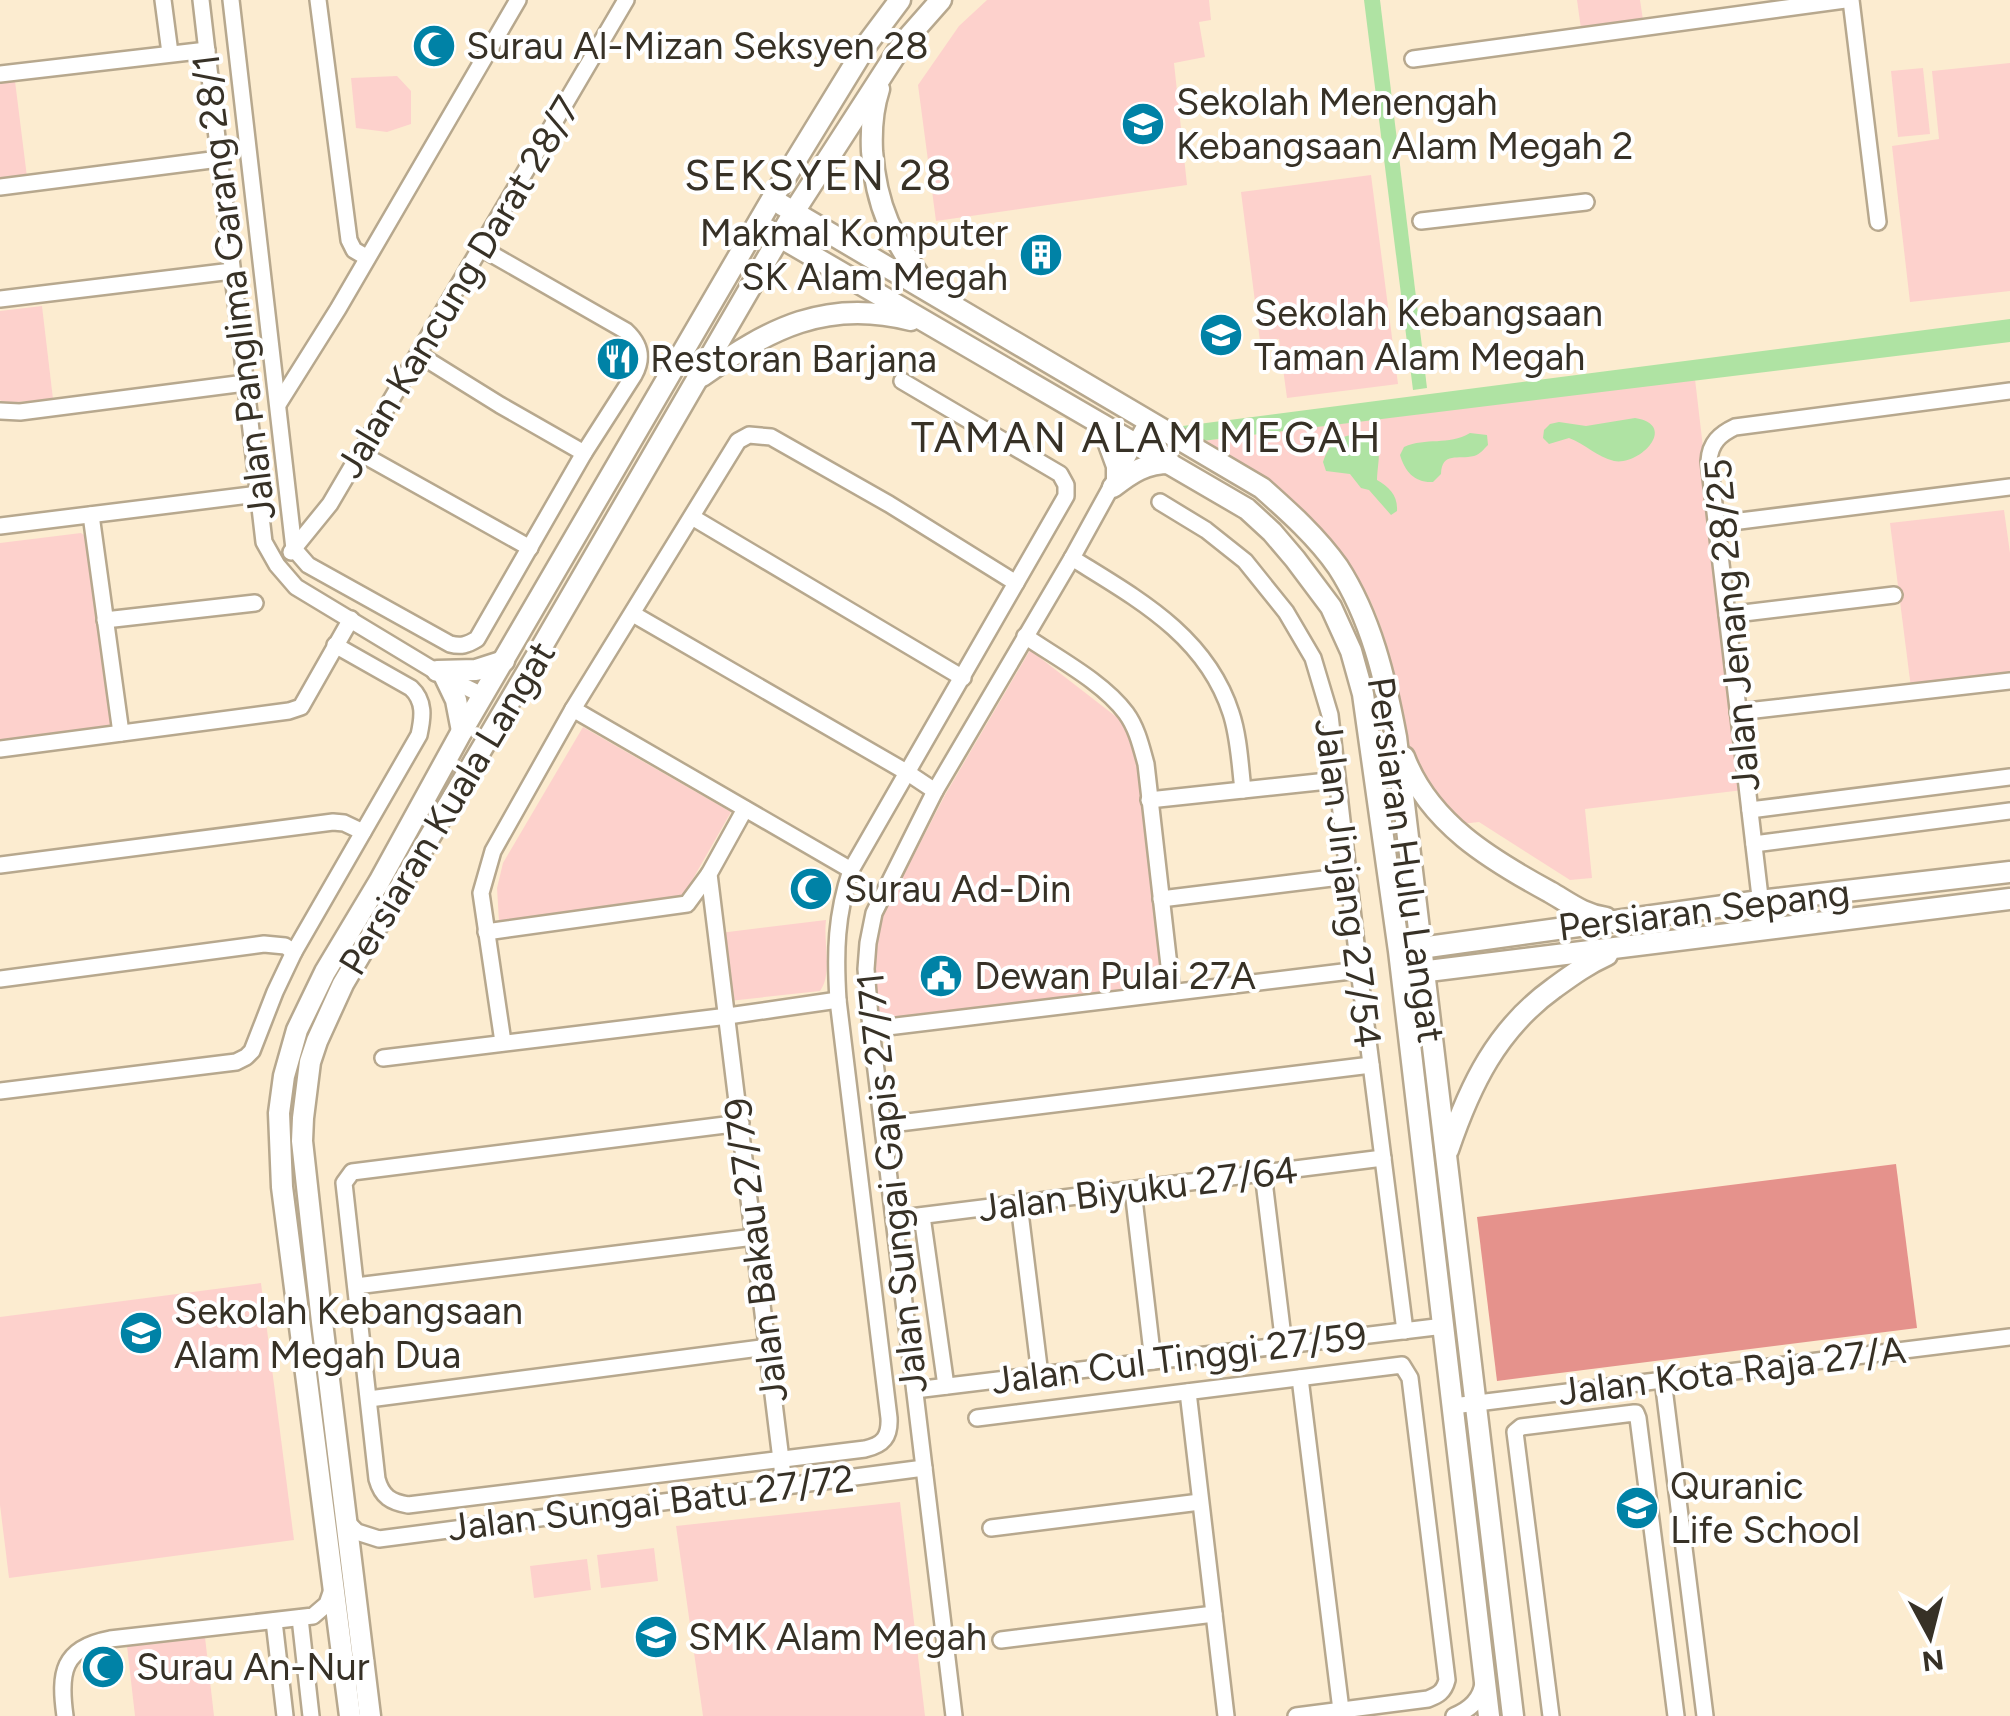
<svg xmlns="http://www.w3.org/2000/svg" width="2010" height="1716" font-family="Figtree,sans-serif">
<rect width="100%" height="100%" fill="#fcecd0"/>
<g fill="#fdd1cc">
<path d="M987,0H1209L1211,20L1199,22L1205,57L1174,63L1187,185L936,221L918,85L959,26Z"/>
<path d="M1577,0H1640L1643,20L1581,29Z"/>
<path d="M2010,63V291L1910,302L1892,146L1939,139L1932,71Z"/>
<path d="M1923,68L1930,134L1898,137L1891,71Z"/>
<path d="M397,76L411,91V124L387,132L356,128L351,78Z"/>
<path d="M15,81L27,177L0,179V83Z"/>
<path d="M1371,175L1398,384L1287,398L1279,339L1260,341L1241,192Z"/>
<path d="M42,306L53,399L5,403L0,400V311Z"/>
<path d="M1695,379L1743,790L1585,809L1592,878L1570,880L1479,822L1461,824C1447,814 1422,780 1414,764C1408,752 1406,734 1403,720C1395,681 1388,639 1371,602C1335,527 1270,485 1202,441Z"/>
<path d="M2004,510L2010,553V674L1911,688L1890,523Z"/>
<path d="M81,533L89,539L113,720L108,730L0,741V543Z"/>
<path d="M1030,650L1123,722L1137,765L1165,986L879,1023L872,968L883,915L945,795Z"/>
<path d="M583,727L731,812L682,898L499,921L497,888L503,863Z"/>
<path d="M826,920C823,942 833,973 820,991L729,1001L720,933Z"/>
<path d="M261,1283L294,1540L9,1578L0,1505V1317Z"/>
<path d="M900,1502L925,1716H703L676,1526Z"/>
<path d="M654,1548L658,1581L601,1588L597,1555Z"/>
<path d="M587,1559L591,1590L534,1598L530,1566Z"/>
<path d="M205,1637L214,1716H135L127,1646Z"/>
</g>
<path fill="#e5928c" d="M1896,1164L1917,1328L1497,1381L1477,1217Z"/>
<g fill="#afe3a3">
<path d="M1364,0H1380L1427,388L1413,390Z"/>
<path d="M2010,319V342L1202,441L1175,427Z"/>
<path d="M1635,418C1679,425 1640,466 1614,461C1597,457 1585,444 1569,438L1549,444L1543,438L1544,430L1550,424L1559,422L1586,426Z"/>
<path d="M1470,433L1487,435L1488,445C1483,450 1480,454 1474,456C1458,460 1442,451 1441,474L1433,482C1415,483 1405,472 1400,455L1404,447C1426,437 1448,446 1470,433Z"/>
<path d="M1352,435C1387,444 1378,452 1377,480C1389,487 1398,495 1397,511L1391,515L1369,490L1361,488L1350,474L1326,471L1323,462C1329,446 1334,438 1352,435Z"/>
</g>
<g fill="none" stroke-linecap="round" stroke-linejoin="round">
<g stroke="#b7a88e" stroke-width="20">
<g id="minor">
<path d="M163,0L170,53"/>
<path d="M201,0L264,542L277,565L296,587L445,677L484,696"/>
<path d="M231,0L294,549L308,565L450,644C461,647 467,645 477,639L584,453L634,375C644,357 640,344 626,331L481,248"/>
<path d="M318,0L349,240L354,250L366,257"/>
<path d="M1851,0L1878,222"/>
<path d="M1413,59L1845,0"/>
<path d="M0,74L207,50"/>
<path d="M0,187L219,159"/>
<path d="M1421,221L1586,202"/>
<path d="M0,299L232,271"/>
<path d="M418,354L500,405L584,453"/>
<path d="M279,403L338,309L518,0"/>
<path d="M0,411L20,412L245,383"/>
<path d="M360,453L530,548"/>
<path d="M1160,502L1206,530L1245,561L1286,612L1313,658L1330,715L1359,970L1405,1331"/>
<path d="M91,515L121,733"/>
<path d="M692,517L963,678"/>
<path d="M1716,524L2010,487"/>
<path d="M0,526L258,494"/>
<path d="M291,552L330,504L626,0"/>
<path d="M1072,558C1136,598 1206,635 1231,713C1239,737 1240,765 1243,790"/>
<path d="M633,614L908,773L935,791"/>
<path d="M1727,615L1894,595"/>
<path d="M105,620L255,603"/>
<path d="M1025,636C1057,658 1103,682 1126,713C1137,728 1141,746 1146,764L1172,992"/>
<path d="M573,709L851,870"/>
<path d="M1738,712L2010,681"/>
<path d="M0,749L289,711L301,707L351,619"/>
<path d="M1149,800L1337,780"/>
<path d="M745,809L709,874L784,1484"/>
<path d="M1750,810L2010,777"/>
<path d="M1754,844L2010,811"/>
<path d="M0,865L333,822L344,823L363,832"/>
<path d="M1161,899L1348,876"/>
<path d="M1764,931L1709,461C1710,443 1720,434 1735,427L2010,391"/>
<path d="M486,932L687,904L709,874"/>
<path d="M0,979L264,944L285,946L294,952"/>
<path d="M871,1029L1359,970"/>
<path d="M503,1042L481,893L493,851L573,709L738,441L749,435L771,437L889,504L1016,583"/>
<path d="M383,1058L728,1016L838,1000"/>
<path d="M0,1091L236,1062L246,1057L252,1051L275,992L294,952L419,735C423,717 425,701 411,688L335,645"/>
<path d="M741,1123L352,1172L344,1183L377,1479C382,1497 391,1502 408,1505L865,1449C883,1445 890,1437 889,1418L838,1000C835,952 836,915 851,870L1066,496V485L1060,474L902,381"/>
<path d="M883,1125L1371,1065"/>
<path d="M1263,1173L1284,1345"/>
<path d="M1133,1190L1153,1361"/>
<path d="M1019,1204L1040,1375"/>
<path d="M922,1216L946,1386"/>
<path d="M894,1219L1383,1158"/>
<path d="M356,1286L754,1237"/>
<path d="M1300,1378L1341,1710"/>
<path d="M1663,1380L1705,1716"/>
<path d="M915,1390L1444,1326"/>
<path d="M1188,1392L1226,1716"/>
<path d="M369,1399L768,1347"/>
<path d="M1453,1406L2010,1337"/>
<path d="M977,1418L1402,1365L1410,1378L1447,1680C1444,1692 1438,1695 1428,1699L1296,1716"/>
<path d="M348,1523L357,1532L379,1539L924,1468"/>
<path d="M991,1528L1200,1502"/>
<path d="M300,1618L311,1716"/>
<path d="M274,1621L285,1716"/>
<path d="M1001,1640L1214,1614"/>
<path d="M65,1716C59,1673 62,1648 110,1639L313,1616L327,1604L333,1587"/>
<path d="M954,1716L871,1029L866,969L868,943L874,913L935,791L1072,558L1148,420"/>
<path d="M1454,1716C1469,1710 1481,1700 1483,1683"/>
<path d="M1551,1716L1515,1432L1521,1427L1634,1413H1636L1638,1418L1676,1716"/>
</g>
</g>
<g stroke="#b7a88e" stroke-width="25">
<g id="major">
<path d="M879,89C872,110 871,129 872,151C876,208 893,239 926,286"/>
<path d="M782,205L1262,488C1289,512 1317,537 1338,567C1371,618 1385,678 1396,737L1513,1716"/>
<path d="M768,230L1247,509L1272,532L1295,559L1331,607L1351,651L1363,694L1399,951L1489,1716"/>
<path d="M702,376C769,329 826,298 911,320"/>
<path d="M1102,425L1117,466V480"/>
<path d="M1113,487C1132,472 1146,463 1170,463"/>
<path d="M437,671L476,670L504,661"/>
<path d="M445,677L456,700L462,731"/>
<path d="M1404,757C1429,823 1491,860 1550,892C1569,903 1584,915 1606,918"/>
<path d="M1406,950L1760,901L2010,872"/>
<path d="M1412,973L2010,899"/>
<path d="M1448,1150C1470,1085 1497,1029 1554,988C1572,975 1587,964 1607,955"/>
<path d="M350,1716L282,1187L279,1113L284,1076L297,1030L325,972L379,882L462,731L772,199L867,44L900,0"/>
<path d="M370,1716L322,1322L302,1141L303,1118L310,1062L317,1041L343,984L540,650L797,207L903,43L941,0"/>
</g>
</g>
<use href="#minor" stroke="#fff" stroke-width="15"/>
<use href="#major" stroke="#fff" stroke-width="20"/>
</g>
<defs>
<g id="mosque-disc" transform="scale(2.25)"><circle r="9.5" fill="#0082a6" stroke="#fff"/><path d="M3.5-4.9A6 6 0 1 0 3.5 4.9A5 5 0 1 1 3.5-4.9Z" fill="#fff"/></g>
<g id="school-disc" transform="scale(2.25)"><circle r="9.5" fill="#0082a6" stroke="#fff"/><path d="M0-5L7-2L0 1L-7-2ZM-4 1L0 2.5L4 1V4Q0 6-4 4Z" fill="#fff"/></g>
<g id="building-disc" transform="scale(2.25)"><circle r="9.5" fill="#0082a6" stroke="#fff"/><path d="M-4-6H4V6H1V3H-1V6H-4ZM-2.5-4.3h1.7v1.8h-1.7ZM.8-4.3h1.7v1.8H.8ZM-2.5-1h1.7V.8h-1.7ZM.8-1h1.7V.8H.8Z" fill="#fff"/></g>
<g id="restaurant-disc" transform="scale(2.25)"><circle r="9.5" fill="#0082a6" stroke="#fff"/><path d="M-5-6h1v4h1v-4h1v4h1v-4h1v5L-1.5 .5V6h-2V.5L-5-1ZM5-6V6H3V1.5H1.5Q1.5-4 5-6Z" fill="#fff"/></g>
<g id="civic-disc" transform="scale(2.25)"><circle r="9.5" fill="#0082a6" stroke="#fff"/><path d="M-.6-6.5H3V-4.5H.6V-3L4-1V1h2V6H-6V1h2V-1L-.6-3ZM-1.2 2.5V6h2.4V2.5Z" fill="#fff"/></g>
</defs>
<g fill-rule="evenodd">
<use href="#mosque-disc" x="434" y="46"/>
<use href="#school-disc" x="1143" y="124"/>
<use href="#building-disc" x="1041" y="255"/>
<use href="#school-disc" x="1221" y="335"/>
<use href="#restaurant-disc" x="618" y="359"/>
<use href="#mosque-disc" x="811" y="889"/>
<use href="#civic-disc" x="941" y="976"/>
<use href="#school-disc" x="141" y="1333"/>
<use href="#school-disc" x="1637" y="1508"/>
<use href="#school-disc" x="656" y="1637"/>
<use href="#mosque-disc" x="103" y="1667"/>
</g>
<g text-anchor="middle" stroke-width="8" stroke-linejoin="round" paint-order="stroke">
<g font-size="38" fill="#373126" stroke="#fff" text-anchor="start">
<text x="466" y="59">Surau Al-Mizan Seksyen 28</text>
<text x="1176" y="115">Sekolah Menengah<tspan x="1176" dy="44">Kebangsaan Alam Megah 2</tspan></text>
<text x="1008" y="246" text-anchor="end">Makmal Komputer<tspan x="1008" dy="44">SK Alam Megah</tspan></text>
<text x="1254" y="326">Sekolah Kebangsaan<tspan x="1254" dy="44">Taman Alam Megah</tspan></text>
<text x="650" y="372">Restoran Barjana</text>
<text x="844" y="902">Surau Ad-Din</text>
<text x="974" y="989">Dewan Pulai 27A</text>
<text x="174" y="1324">Sekolah Kebangsaan<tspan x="174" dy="44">Alam Megah Dua</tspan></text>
<text x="1670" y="1499">Quranic<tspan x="1670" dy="44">Life School</tspan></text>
<text x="688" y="1650">SMK Alam Megah</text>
<text x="136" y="1680">Surau An-Nur</text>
</g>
<g font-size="38" fill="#373126" stroke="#fff">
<text transform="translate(234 287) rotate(-97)" y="13">Jalan Panglima Garang 28/1</text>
<text transform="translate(458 287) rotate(-59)" y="13">Jalan Kancung Darat 28/7</text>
<text transform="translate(1732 625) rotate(-95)" y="13">Jalan Jenang 28/25</text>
<text transform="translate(447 808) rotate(-59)" y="13">Persiaran Kuala Langat</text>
<text transform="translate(1406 860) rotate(82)" y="13">Persiaran Hulu Langat</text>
<text transform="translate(1348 883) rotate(83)" y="13">Jalan Jinjang 27/54</text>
<text transform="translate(1704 910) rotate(-7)" y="13">Persiaran Sepang</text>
<text transform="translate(892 1183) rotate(-96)" y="13">Jalan Sungai Gapis 27/71</text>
<text transform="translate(1138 1189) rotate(-7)" y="13">Jalan Biyuku 27/64</text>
<text transform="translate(756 1250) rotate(-97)" y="13">Jalan Bakau 27/79</text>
<text transform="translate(1179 1358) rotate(-7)" y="13">Jalan Cul Tinggi 27/59</text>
<text transform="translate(1732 1371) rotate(-7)" y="13">Jalan Kota Raja 27/A</text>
<text transform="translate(651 1503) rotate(-7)" y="13">Jalan Sungai Batu 27/72</text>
</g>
<g font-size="42" letter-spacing="2.5" fill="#373126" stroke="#fff">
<text x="819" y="190">SEKSYEN 28</text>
<text x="1147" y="452">TAMAN ALAM MEGAH</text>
</g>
</g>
<g transform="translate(1930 1636) rotate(173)" stroke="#ffffff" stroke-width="8" paint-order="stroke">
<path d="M0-8L18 38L0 25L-18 38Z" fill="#373126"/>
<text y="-15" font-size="28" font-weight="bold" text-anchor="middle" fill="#373126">N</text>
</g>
</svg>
